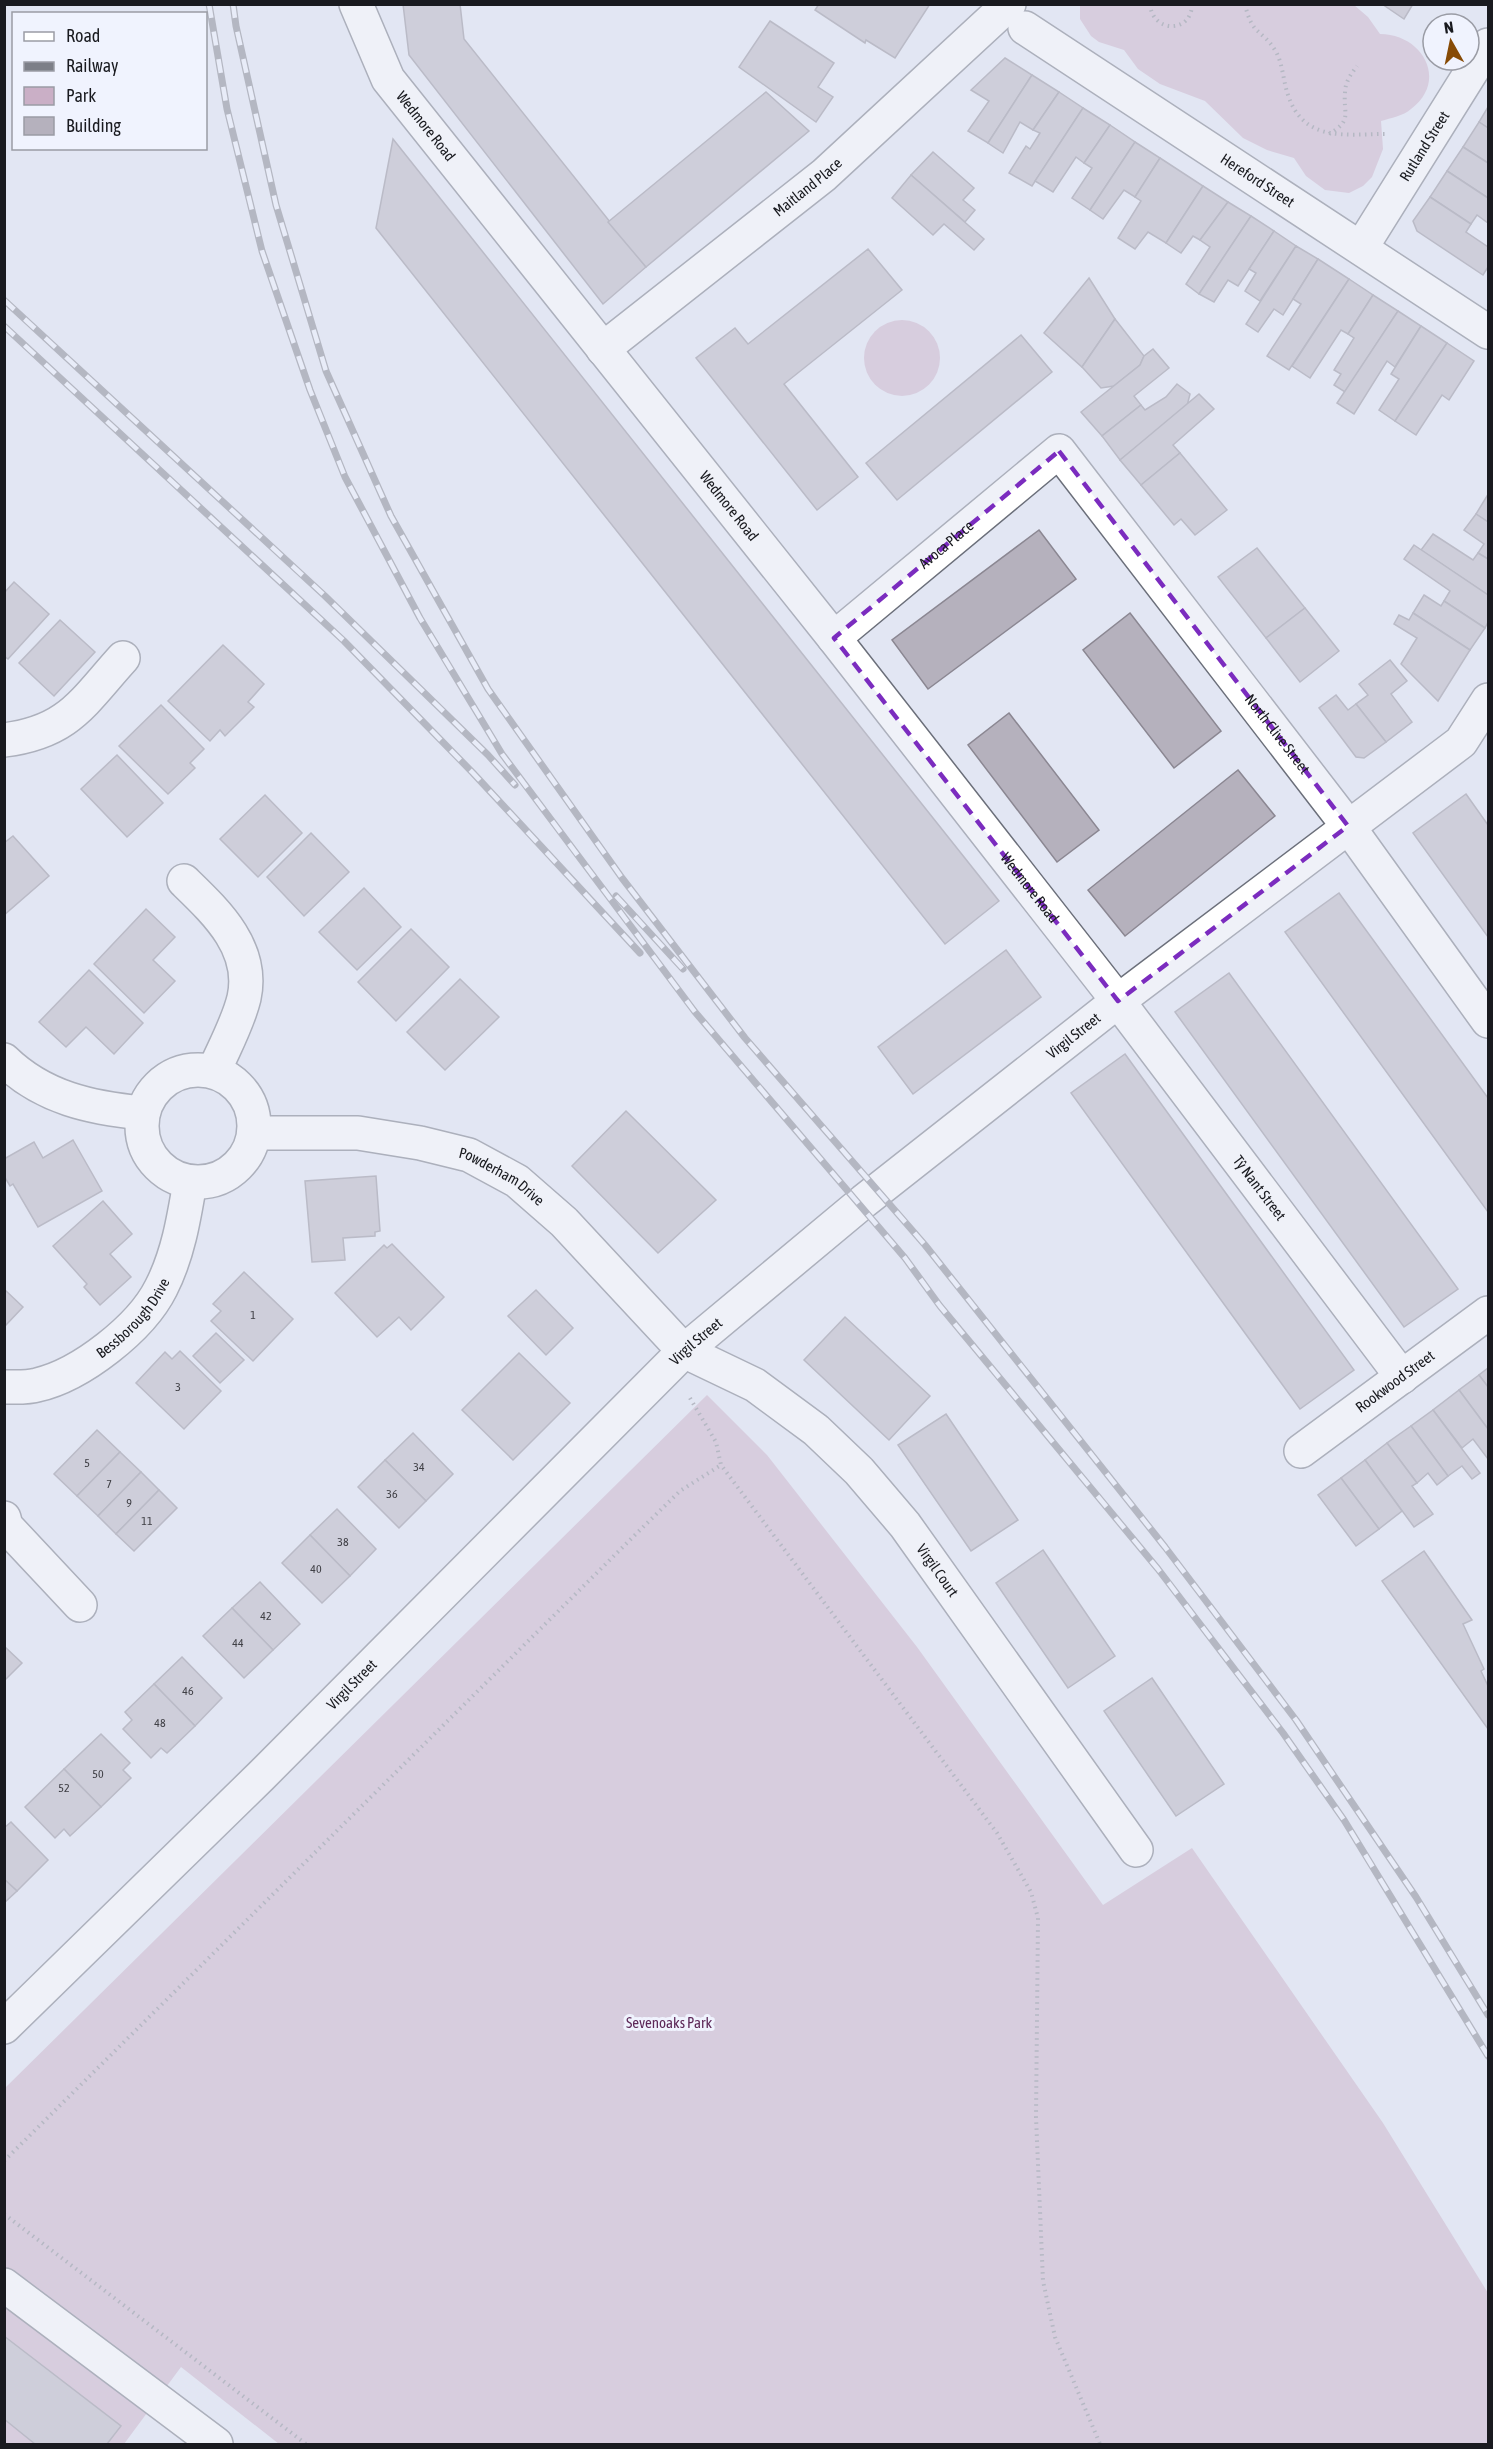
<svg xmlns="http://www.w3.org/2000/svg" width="1493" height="2449" font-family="'Asap Condensed',sans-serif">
<rect width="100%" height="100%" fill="#e2e6f3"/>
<g fill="#caafc6">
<path d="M1080,5H1354L1368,17L1380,34C1422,34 1449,80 1411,109C1403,116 1391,118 1381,121L1383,149L1372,177L1363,186L1349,193L1325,190L1306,176L1294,158L1267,150L1243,138L1205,101L1160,84L1138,69L1124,50L1099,42L1091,36L1080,19Z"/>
<circle cx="902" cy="358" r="38"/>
<path d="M707,1395L767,1455L917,1647L1103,1905L1192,1848L1383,2123L1488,2293V2444H279L181,2367L124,2444H5V2088Z"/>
</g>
<g fill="#b5b1bd" stroke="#8b8792" stroke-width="1.5">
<path d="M403,4H460L464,39L646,267L603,304L409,55Z"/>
<path d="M819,4H930L895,58L866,40L865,43L815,10Z"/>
<path d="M1382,4H1413L1404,19Z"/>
<path d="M770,21L834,63L818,87L833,97L816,122L739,67Z"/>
<path d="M1005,58L1032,75L988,143L968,131L989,101L971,90Z"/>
<path d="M1032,75L1059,92L1033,130L1020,122L1003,153L988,143Z"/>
<path d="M766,92L809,131L646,267L608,222Z"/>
<path d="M1059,92L1083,108L1032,186L1009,173L1026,146L1030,149L1040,133L1033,130Z"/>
<path d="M1488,107V128L1479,122Z"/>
<path d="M1083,108L1110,125L1084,163L1076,157L1053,192L1035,181Z"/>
<path d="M1479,122L1488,128V163L1463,147Z"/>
<path d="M1110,125L1135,142L1090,210L1072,198L1092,168L1084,163Z"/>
<path d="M393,139L999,901L945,944L376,228Z"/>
<path d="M1135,142L1160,158L1135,197L1124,190L1103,219L1090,210Z"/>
<path d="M1463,147L1488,163V198L1447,171Z"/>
<path d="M933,152L974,188L963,200L975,210L965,222L911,175Z"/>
<path d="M1160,158L1203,186L1166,243L1148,232L1135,249L1118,238L1141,201L1135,197Z"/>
<path d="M1447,171L1488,198V223L1477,215L1471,224L1430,197Z"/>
<path d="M911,175L984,239L974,250L944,224L933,235L892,198Z"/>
<path d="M1203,186L1228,202L1200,240L1193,236L1181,253L1166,243Z"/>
<path d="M1430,197L1471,224L1466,232L1488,247V267L1483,275L1417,231L1413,221Z"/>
<path d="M1228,202L1251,216L1199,294L1186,284L1210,247L1200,240Z"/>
<path d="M1251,216L1274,231L1238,286L1228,280L1214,302L1199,294Z"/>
<path d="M1274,231L1296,246L1260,301L1245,291L1256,273L1249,269Z"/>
<path d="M1296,246L1318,259L1283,315L1274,309L1258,332L1246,324Z"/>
<path d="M868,249L902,290L784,384L858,477L817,510L696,358L735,328L748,344Z"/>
<path d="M1318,259L1349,279L1289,370L1267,356L1301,304L1293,299Z"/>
<path d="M1089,278L1115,319L1082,367L1044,333Z"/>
<path d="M1349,279L1373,295L1348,334L1341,330L1310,378L1292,366Z"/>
<path d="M1373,295L1398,311L1345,392L1334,385L1341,374L1334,370L1354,338L1348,334Z"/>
<path d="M1398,311L1421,326L1395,367L1387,361L1354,414L1337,403Z"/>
<path d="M1115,319L1144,356L1140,365L1114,386L1101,388L1082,367Z"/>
<path d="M1421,326L1447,343L1395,421L1379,410L1399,379L1391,374Z"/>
<path d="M1021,335L1052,372L897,500L866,463Z"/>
<path d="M1447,343L1474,361L1449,400L1442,395L1416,435L1395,421Z"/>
<path d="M1153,349L1169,368L1134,396L1141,405L1102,436L1081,412L1140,365L1144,356Z"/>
<path d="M1177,384L1190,394L1187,406L1120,460L1102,436L1141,405L1145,410L1166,397Z"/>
<path d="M1199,394L1214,409L1173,445L1180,453L1141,485L1120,460Z"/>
<path d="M1180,453L1227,510L1195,535L1181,519L1174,525L1141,485Z"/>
<path d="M1487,496L1488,497V522L1476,514Z"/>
<path d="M1476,514L1488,522V559L1478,553L1484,544L1464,530Z"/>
<path d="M1039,530L1076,579L928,689L892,640Z"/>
<path d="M1433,534L1473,560L1478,553L1488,559V595L1421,550Z"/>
<path d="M1414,545L1488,595V622L1485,628L1444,601L1450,591L1404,559Z"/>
<path d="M1257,548L1305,608L1266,638L1218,577Z"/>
<path d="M14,582L49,614L8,659L4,656V593Z"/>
<path d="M1424,595L1441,606L1444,601L1485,628L1470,650L1413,613Z"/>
<path d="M1305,608L1339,651L1300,682L1266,638Z"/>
<path d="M1130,613L1221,731L1174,768L1083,650Z"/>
<path d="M1413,613L1470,650L1438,701L1401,664L1417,638L1394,624L1399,615L1409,620Z"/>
<path d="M60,620L95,652L54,696L19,663Z"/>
<path d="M223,645L264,684L248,702L254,707L225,736L220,730L210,741L168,701Z"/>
<path d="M1390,660L1407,681L1391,694L1412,722L1386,742L1356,704L1368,695L1359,684Z"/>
<path d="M1336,695L1348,710L1356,704L1386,742L1364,758L1356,757L1319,708Z"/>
<path d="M161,705L204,749L190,763L195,768L168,794L119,746Z"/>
<path d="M1009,713L1099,830L1057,862L968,745Z"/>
<path d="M117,755L163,803L127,837L81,789Z"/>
<path d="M1238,770L1275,816L1125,936L1088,890Z"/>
<path d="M1466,794L1488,825V937L1413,833Z"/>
<path d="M265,795L302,833L258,877L220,839Z"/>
<path d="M311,833L349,872L304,916L267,877Z"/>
<path d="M13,836L49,876L4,915V843Z"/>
<path d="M364,888L401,927L357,970L319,932Z"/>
<path d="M1339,893L1488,1098V1212L1285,932Z"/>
<path d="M146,909L175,937L153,960L175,981L144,1013L94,964Z"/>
<path d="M411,929L449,967L396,1021L358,982Z"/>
<path d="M1006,950L1041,997L913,1094L878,1047Z"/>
<path d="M89,970L143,1023L114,1054L86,1027L66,1047L39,1022Z"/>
<path d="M1229,973L1458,1289L1404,1327L1175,1012Z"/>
<path d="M460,979L499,1017L445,1070L407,1032Z"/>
<path d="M1125,1054L1354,1370L1300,1409L1071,1093Z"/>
<path d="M626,1111L716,1200L658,1253L572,1166Z"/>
<path d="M73,1140L102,1191L38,1227L13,1184L10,1186L4,1176V1159L34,1142L43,1158Z"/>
<path d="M376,1176L380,1231L375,1232V1236L343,1238L345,1260L312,1262L305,1181Z"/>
<path d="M103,1201L132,1234L110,1254L131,1277L100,1305L84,1287L87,1284L53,1246Z"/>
<path d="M392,1244L444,1297L411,1330L399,1317L377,1337L335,1293L384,1245L387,1248Z"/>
<path d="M244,1272L293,1319L253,1361L211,1321L221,1311L213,1304Z"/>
<path d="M4,1289L23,1307L4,1327Z"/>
<path d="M536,1290L573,1328L546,1355L508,1316Z"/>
<path d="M845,1317L930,1396L889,1440L804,1360Z"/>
<path d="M216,1333L244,1360L220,1383L193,1356Z"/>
<path d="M180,1351L221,1391L184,1429L136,1383L165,1352L172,1359Z"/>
<path d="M519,1353L570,1403L513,1460L462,1410Z"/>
<path d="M1488,1368V1387L1479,1375Z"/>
<path d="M1479,1375L1488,1387V1429L1459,1390Z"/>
<path d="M1459,1390L1488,1429V1459L1473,1439L1462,1448L1433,1410Z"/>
<path d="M1433,1410L1480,1473L1472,1479L1462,1466L1448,1476L1411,1426Z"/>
<path d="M946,1414L1018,1520L971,1551L898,1445Z"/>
<path d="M1411,1426L1448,1476L1437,1485L1428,1473L1417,1483L1387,1443Z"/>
<path d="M97,1430L120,1452L77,1496L54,1474Z"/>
<path d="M413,1433L453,1474L426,1501L385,1460Z"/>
<path d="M1387,1443L1417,1483L1412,1486L1433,1514L1414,1527L1365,1460Z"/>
<path d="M120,1452L141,1472L98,1516L77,1496Z"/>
<path d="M385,1460L426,1501L399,1528L358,1487Z"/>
<path d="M1365,1460L1402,1511L1379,1529L1341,1478Z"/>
<path d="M141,1472L159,1490L116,1534L98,1516Z"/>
<path d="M1341,1478L1379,1529L1356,1546L1318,1495Z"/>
<path d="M159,1490L177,1508L134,1551L116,1534Z"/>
<path d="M337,1509L376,1549L350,1576L310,1535Z"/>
<path d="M310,1535L350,1576L322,1603L282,1563Z"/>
<path d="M1043,1550L1115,1656L1068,1688L996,1583Z"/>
<path d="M1424,1551L1472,1620L1463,1624L1484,1669L1481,1671L1488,1686V1729L1382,1581Z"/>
<path d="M260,1582L300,1624L273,1650L232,1608Z"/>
<path d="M232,1608L273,1650L244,1678L203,1636Z"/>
<path d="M4,1646L22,1663L4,1681Z"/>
<path d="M182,1657L222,1698L195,1726L154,1684Z"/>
<path d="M1152,1678L1224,1784L1176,1816L1104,1711Z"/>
<path d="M154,1684L195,1726L167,1753L161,1748L151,1758L123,1729L132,1720L125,1712Z"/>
<path d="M101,1734L130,1763L123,1770L131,1778L101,1807L64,1769Z"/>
<path d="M64,1769L101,1807L70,1836L64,1829L55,1838L25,1807Z"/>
<path d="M11,1822L48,1860L17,1891L4,1879V1828Z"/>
<path d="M4,1879L17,1891L4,1903Z"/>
<path d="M4,2336L121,2426L107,2444H35L4,2419Z"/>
</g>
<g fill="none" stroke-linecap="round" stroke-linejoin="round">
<g stroke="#6b6f7a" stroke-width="36">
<g id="minor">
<path id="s1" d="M356,4L388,79L834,638L1118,1001L1402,1377"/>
<path id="s2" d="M1025,28L1488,332"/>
<path id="s3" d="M1361,248L1488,45"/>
<path id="s4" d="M603,349L824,175L1009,4"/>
<path id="s5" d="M834,638L1059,451L1348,826L1488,1021"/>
<path d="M4,740C69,732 83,702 123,658"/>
<path d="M184,881C216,912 255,948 244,998C238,1023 224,1048 214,1071"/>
<path d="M4,1060C43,1098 91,1108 143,1113"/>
<circle cx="198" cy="1126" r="56"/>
<path id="s6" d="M255,1133H358L420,1143L469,1155L517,1181L564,1222L684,1351L755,1385L816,1430L859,1471L905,1525L1136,1850"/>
<path id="s7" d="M4,1387C15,1387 27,1388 37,1385C81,1375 141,1328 161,1288C178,1255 184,1218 190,1182"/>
<path id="s8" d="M1301,1451L1488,1313"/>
<path d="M4,1518L6,1526L80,1605"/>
<path id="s9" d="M4,2027L261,1776L684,1351L864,1201L1118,1001L1461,742L1488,700"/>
<path d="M4,2285L216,2444"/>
</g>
</g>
<g stroke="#7f828b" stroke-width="4" stroke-dasharray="1.5 4.5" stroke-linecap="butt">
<path d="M1150,4C1152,33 1192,34 1192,4"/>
<path d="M1245,4C1252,36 1261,28 1275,50C1283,63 1283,81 1288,95C1304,143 1346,134 1386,134"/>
<path d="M1329,134C1353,120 1343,114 1345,93C1345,82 1351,74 1357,66"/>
<path d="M690,1398L716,1442L721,1465L997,1833L1031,1892L1038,1918L1036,2117L1043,2281L1055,2337L1100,2444"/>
<path d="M4,2161L639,1531L680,1491L721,1465"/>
<path d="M4,2214L306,2444"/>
</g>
<use href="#minor" stroke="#fff" stroke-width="33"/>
<g stroke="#7d7f88" stroke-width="7">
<g id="rail">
<path d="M209,4L227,109L262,251L310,390L345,477L420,618L502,754L695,1012L905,1258L940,1306L1158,1569L1283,1733L1344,1820L1488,2056"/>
<path d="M233,4L236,26L276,205L326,371L391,516L488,689L622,878L745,1038L925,1245L1165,1547L1296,1720L1416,1897L1488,2015"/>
<path d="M4,300L325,596L488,755L515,785"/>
<path d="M4,326L344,641L473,773L640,953"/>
<path d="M616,896L683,969"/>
</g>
</g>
<use href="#rail" stroke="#f0f3fe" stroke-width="4.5" stroke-dasharray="14" stroke-linecap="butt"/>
</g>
<path d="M0 0H1493V2449H0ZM1059,451L1348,826L1118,1001L834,638Z" fill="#e2e6f3" fill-opacity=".55" fill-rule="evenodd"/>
<path fill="none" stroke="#7b2cbf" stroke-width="4.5" stroke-dasharray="12 8" stroke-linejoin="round" d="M1059,451L1348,826L1118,1001L834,638Z"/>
<g text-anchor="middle" stroke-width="6" stroke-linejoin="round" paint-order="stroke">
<g font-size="12" fill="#404046">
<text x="253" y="1319">1</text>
<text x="178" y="1391">3</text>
<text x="87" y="1467">5</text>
<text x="419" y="1471">34</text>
<text x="109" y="1488">7</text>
<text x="392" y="1498">36</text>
<text x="129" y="1507">9</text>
<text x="147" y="1525">11</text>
<text x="343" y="1546">38</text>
<text x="316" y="1573">40</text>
<text x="266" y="1620">42</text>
<text x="238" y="1647">44</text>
<text x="188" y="1695">46</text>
<text x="160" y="1727">48</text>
<text x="98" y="1778">50</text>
<text x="64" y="1792">52</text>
</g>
<g font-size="15" fill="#191a1f" stroke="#f0f3fe">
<text dy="5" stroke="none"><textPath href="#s1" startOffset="142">Wedmore Road</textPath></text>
<text dy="5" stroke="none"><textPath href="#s3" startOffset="120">Rutland Street</textPath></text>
<text dy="5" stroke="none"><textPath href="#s2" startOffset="278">Hereford Street</textPath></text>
<text dy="5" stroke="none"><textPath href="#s4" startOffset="261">Maitland Place</textPath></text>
<text dy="5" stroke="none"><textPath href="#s1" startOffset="628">Wedmore Road</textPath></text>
<text dy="5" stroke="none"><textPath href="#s5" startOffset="146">Avoca Place</textPath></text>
<text dy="5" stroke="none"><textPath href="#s5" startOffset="650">North Clive Street</textPath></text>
<text dy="5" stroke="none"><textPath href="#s1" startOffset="1114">Wedmore Road</textPath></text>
<text dy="5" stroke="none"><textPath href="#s9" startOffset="1460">Virgil Street</textPath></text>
<text dy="5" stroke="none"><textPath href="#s6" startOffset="255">Powderham Drive</textPath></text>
<text dy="5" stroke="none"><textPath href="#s1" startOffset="1492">Tŷ Nant Street</textPath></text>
<text dy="5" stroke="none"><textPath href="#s7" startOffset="153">Bessborough Drive</textPath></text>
<text dy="5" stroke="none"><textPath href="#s9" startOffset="974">Virgil Street</textPath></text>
<text dy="5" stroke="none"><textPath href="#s8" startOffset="117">Rookwood Street</textPath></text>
<text dy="5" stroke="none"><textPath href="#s6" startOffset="850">Virgil Court</textPath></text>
<text dy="5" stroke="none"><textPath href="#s9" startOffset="488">Virgil Street</textPath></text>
</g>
<g font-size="15" fill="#5d2858" stroke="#f0f3fe">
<text x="669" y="2028">Sevenoaks Park</text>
</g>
</g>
<rect width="1493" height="2449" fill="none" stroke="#191a1f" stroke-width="12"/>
<rect x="12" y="12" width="195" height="138" fill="#f0f3fe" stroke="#9a9ca5" stroke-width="1.5"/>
<rect x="24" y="32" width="30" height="9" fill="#ffffff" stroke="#9a9ca5" stroke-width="1.5"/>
<text x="66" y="42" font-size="18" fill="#191a1f">Road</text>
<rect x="24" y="62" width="30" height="9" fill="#7d7f88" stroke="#9a9ca5" stroke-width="1.5"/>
<text x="66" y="72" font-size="18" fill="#191a1f">Railway</text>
<rect x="24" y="87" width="30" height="18" fill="#caafc6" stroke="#9a9ca5" stroke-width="1.5"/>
<text x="66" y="102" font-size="18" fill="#191a1f">Park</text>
<rect x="24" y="117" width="30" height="18" fill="#b5b1bd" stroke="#9a9ca5" stroke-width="1.5"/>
<text x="66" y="132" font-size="18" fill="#191a1f">Building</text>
<g transform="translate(1451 42) rotate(351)"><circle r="28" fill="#f0f3fe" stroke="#9a9ca5" stroke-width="1.5"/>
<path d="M0-4.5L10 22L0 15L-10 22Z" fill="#874b06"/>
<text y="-9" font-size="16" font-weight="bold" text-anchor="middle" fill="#191a1f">N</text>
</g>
</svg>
